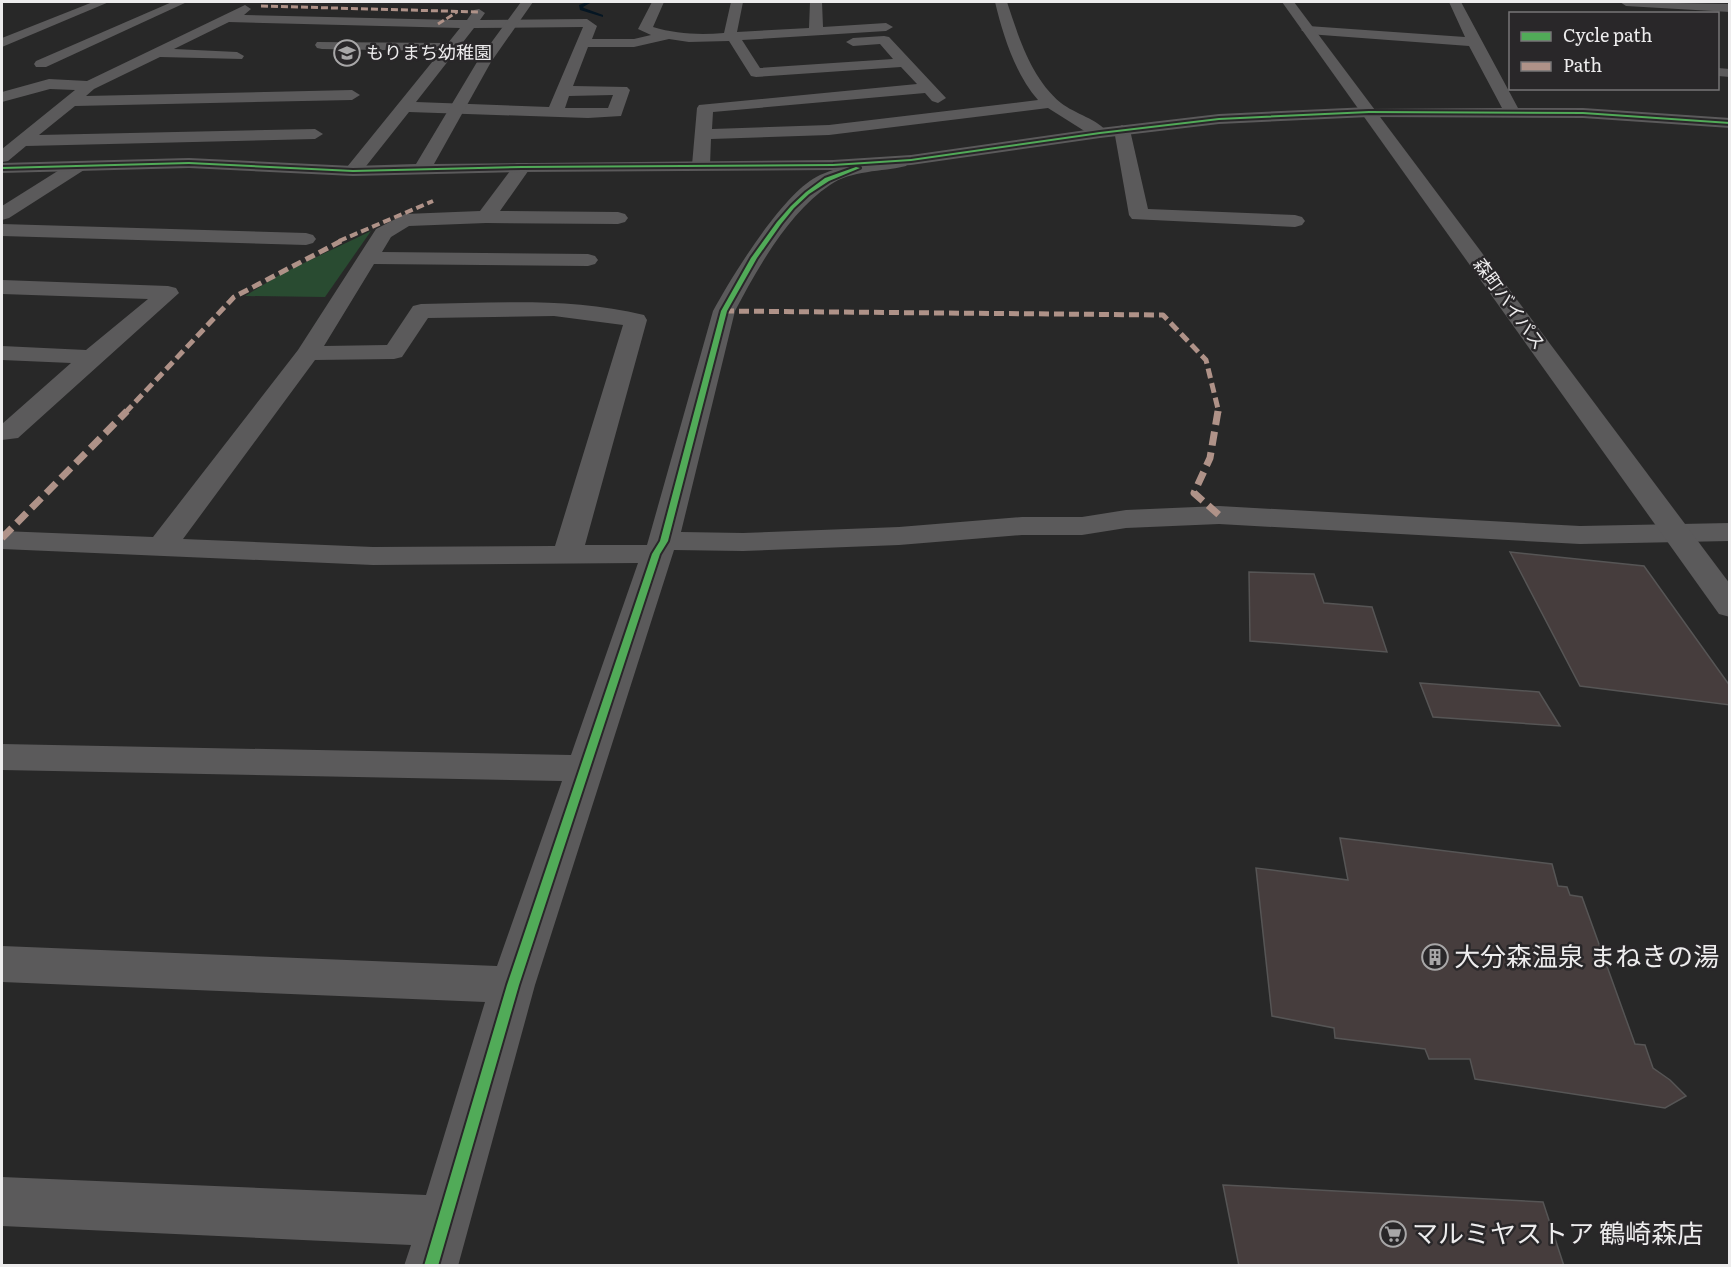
<svg xmlns="http://www.w3.org/2000/svg" width="1731" height="1267" font-family="Literata,'Noto Sans JP',serif">
<rect width="100%" height="100%" fill="#282828"/>
<path fill="#294b31" d="M371,231L325,297L245,296L281,274Z"/>
<g fill="none" stroke-linecap="round" stroke-linejoin="round">
<path fill="#051623" fill-rule="evenodd" d="M587,2H592L583,7L584,8L603,15V17L580,10L579,5Z"/>
</g>
<g fill="#463d3d" stroke="#565555" stroke-width="1.5">
<path d="M1510,552L1644,566L1730,686V705L1580,686Z"/>
<path d="M1249,572L1314,574L1324,603L1372,607L1387,652L1250,641Z"/>
<path d="M1420,683L1539,692L1560,726L1433,717Z"/>
<path d="M1340,838L1552,864L1558,886L1567,887L1570,895L1582,897L1635,1044L1645,1045L1653,1068L1670,1080L1686,1096L1665,1108L1475,1079L1470,1059H1429L1425,1049L1335,1038L1334,1028L1272,1016L1256,868L1348,880Z"/>
<path d="M1223,1185L1543,1202L1564,1266H1239Z"/>
</g>
<g fill="none" stroke-linecap="round" stroke-linejoin="round">
<g fill="#5b5a5b" fill-rule="evenodd">
<path d="M93,2H109L2,47V38Z"/>
<path d="M172,2H187L46,67H36L34,64L36,61Z"/>
<path d="M652,2H664L653,27C676,34 699,35 724,33L731,2H743L737,32L809,28L810,2H822L823,27L886,23L893,27L886,31L742,40L760,68L893,59L880,44L853,46L846,42L853,38L884,36L889,37L946,98L938,103L932,101L925,93L713,112L712,129L829,125L1038,100C1015,74 1003,35 995,2H1007C1019,38 1031,78 1061,103C1075,114 1098,119 1108,133L1106,137H1094L1048,108L829,135L711,139L710,165L707,169H695L692,165L697,108L699,105L917,84L901,67L756,77L751,76L729,41L689,42L669,39L634,47H588L573,86L627,87L630,90L621,116L588,118L409,112L359,175H347L344,171L347,167L441,51L322,49L317,48L315,45L317,42L448,43L460,28L229,22L174,49L237,52L244,56L242,59L160,57L94,89L86,96L352,90L360,95L352,100L75,106L39,135L315,129L323,134L315,139L26,146L8,161L2,162V149L75,90L50,89L2,102V92L49,79L87,81L245,5L251,9L244,15L455,20H467L474,10L479,9L485,13L480,20L587,19L597,26L592,39H634L651,35L638,29ZM583,27L549,107L416,102L474,28ZM613,95L608,108H565L569,96Z"/>
<path d="M1449,2H1461L1518,108H1583L1730,118V128L1583,118L1369,117L1361,112L1363,109L1502,108L1469,46L1308,34L1301,30L1308,26L1465,37Z"/>
<path d="M1620,2L1730,4V12L1626,6Z"/>
<path d="M1718,68L1730,69V77L1718,76Z"/>
<path d="M1122,125L1130,130L1148,209L1295,215L1302,217L1305,221L1302,225L1295,227L1132,219L1129,215L1114,130Z"/>
<path d="M900,157L906,158L909,162L906,166C882,172 851,170 830,185C789,212 757,269 735,311L681,532L743,533L899,527L1022,517H1082L1126,510L1219,506L1580,526L1730,523V541L1580,544L1219,524L1126,528L1082,535H1022L899,545L743,551L674,550L535,985L458,1266H404L411,1245L2,1226V1177L426,1195L485,1002L2,982V946L497,966L562,781L2,770V744L571,755L638,563L373,565L2,549V531L153,537L298,350L376,229L405,214L480,211L516,163H528L531,167L500,211L618,212L625,214L628,218L625,222L618,224L486,223L409,226L391,237L382,252L588,254L595,256L598,260L595,264L588,266L374,264L324,346L387,345L413,306L421,304C495,303 571,297 644,315L647,320L585,545H647L713,311C732,276 784,191 820,175C845,164 873,161 900,157ZM554,316L623,325L555,546L373,547L183,539L315,360L394,359L402,357L428,318Z"/>
<path d="M78,161L84,162L87,166L84,170L9,218L2,220V206L72,162Z"/>
<path d="M2,224L306,233L313,235L316,239L313,243L306,245L2,236Z"/>
<path d="M2,280L168,286L176,288L179,293L18,438L2,440V424L71,363L2,360V346L86,350L148,299L2,294Z"/>
</g>
<path fill="#5b5a5b" fill-rule="evenodd" d="M521,2H533L491,62L434,164L833,160L911,155L1100,128L1219,114L1369,107L1377,112L1369,117L1219,124L1100,138L911,165L833,170L522,172L353,176L189,168L2,173V163L189,158L353,166L416,164L477,62Z"/>
<path fill="#5b5a5b" fill-rule="evenodd" d="M1282,2H1294L1730,584V617L1719,614Z"/>
<g stroke="#af9288" stroke-width="3" stroke-dasharray="7 3" stroke-linecap="butt">
<path d="M261,6L480,12"/>
<path d="M438,24L457,12"/>
</g>
<path stroke="#af9288" stroke-width="4" stroke-dasharray="8 4" stroke-linecap="butt" d="M339,241L433,201"/>
<g stroke="#af9288" stroke-width="5" stroke-dasharray="10 5" stroke-linecap="butt">
<path d="M724,311L1163,315L1206,360L1219,413"/>
<path d="M125,413L234,297L343,240"/>
</g>
<g stroke="#af9288" stroke-width="7" stroke-dasharray="14 7" stroke-linecap="butt">
<path d="M1218,411L1210,458L1194,493L1219,515"/>
<path d="M2,538L127,411"/>
</g>
<g stroke="#292729" stroke-width="4">
<g id="cycleway">
<path d="M1369,111L1583,112L1730,122V124L1583,114L1369,113L1219,120L1100,134L911,161L833,166L522,168L353,172L189,164L2,169V167L189,162L353,170L522,166L833,164L911,159L1100,132L1219,118Z"/>
<path d="M856,167L860,168L829,181L809,194L794,208L781,224L757,258L727,311L668,541L660,554L519,985L438,1266H424L507,985L652,554L660,541L721,311L751,258L777,222L791,206L806,192L825,178Z"/>
</g>
</g>
<use href="#cycleway" fill="#51ab58" fill-rule="evenodd"/>
</g>
<defs>
<g id="school-ring" transform="scale(1.35)"><circle r="9.5" fill="#292729" stroke="#a8a7a8" stroke-width="1.5"/><path d="M0-5L7-2L0 1L-7-2ZM-4 1L0 2.5L4 1V4Q0 6-4 4Z" fill="#a8a7a8"/></g>
<g id="building-ring" transform="scale(1.35)"><circle r="9.5" fill="#292729" stroke="#a8a7a8" stroke-width="1.5"/><path d="M-4-6H4V6H1V3H-1V6H-4ZM-2.5-4.3h1.7v1.8h-1.7ZM.8-4.3h1.7v1.8H.8ZM-2.5-1h1.7V.8h-1.7ZM.8-1h1.7V.8H.8Z" fill="#a8a7a8"/></g>
<g id="supermarket-ring" transform="scale(1.35)"><circle r="9.5" fill="#292729" stroke="#a8a7a8" stroke-width="1.5"/><path d="M-6-5.5h2.5l.6 2H6L4.5 2H-2.5L-4.4-4H-6ZM-1.5 3.2a1.3 1.3 0 1 0 .1 0ZM3 3.2a1.3 1.3 0 1 0 .1 0Z" fill="#a8a7a8"/></g>
</defs>
<g fill-rule="evenodd">
<use href="#school-ring" x="347" y="53"/>
<use href="#building-ring" x="1435" y="957"/>
<use href="#supermarket-ring" x="1393" y="1234"/>
</g>
<g text-anchor="middle" stroke-width="5" stroke-linejoin="round" paint-order="stroke">
<g font-size="18" fill="#edeced" stroke="#292729" text-anchor="start">
<text x="366" y="59">もりまち幼稚園</text>
</g>
<g font-size="18" fill="#edeced" stroke="#292729">
<text transform="translate(1509 304) rotate(54)" y="6">森町バイパス</text>
</g>
<g font-size="26" fill="#edeced" stroke="#292729" text-anchor="start">
<text x="1454" y="966">大分森温泉 まねきの湯</text>
<text x="1412" y="1243">マルミヤストア 鶴崎森店</text>
</g>
</g>
<rect width="1731" height="1267" fill="none" stroke="#edeced" stroke-width="6"/>
<rect x="1509" y="12" width="210" height="78" fill="#292729" stroke="#777677" stroke-width="1.5"/>
<rect x="1521" y="32" width="30" height="9" fill="#51ab58" stroke="#777677" stroke-width="1.5"/>
<text x="1563" y="42" font-size="18" fill="#edeced">Cycle path</text>
<rect x="1521" y="62" width="30" height="9" fill="#af9288" stroke="#777677" stroke-width="1.5"/>
<text x="1563" y="72" font-size="18" fill="#edeced">Path</text>
</svg>
